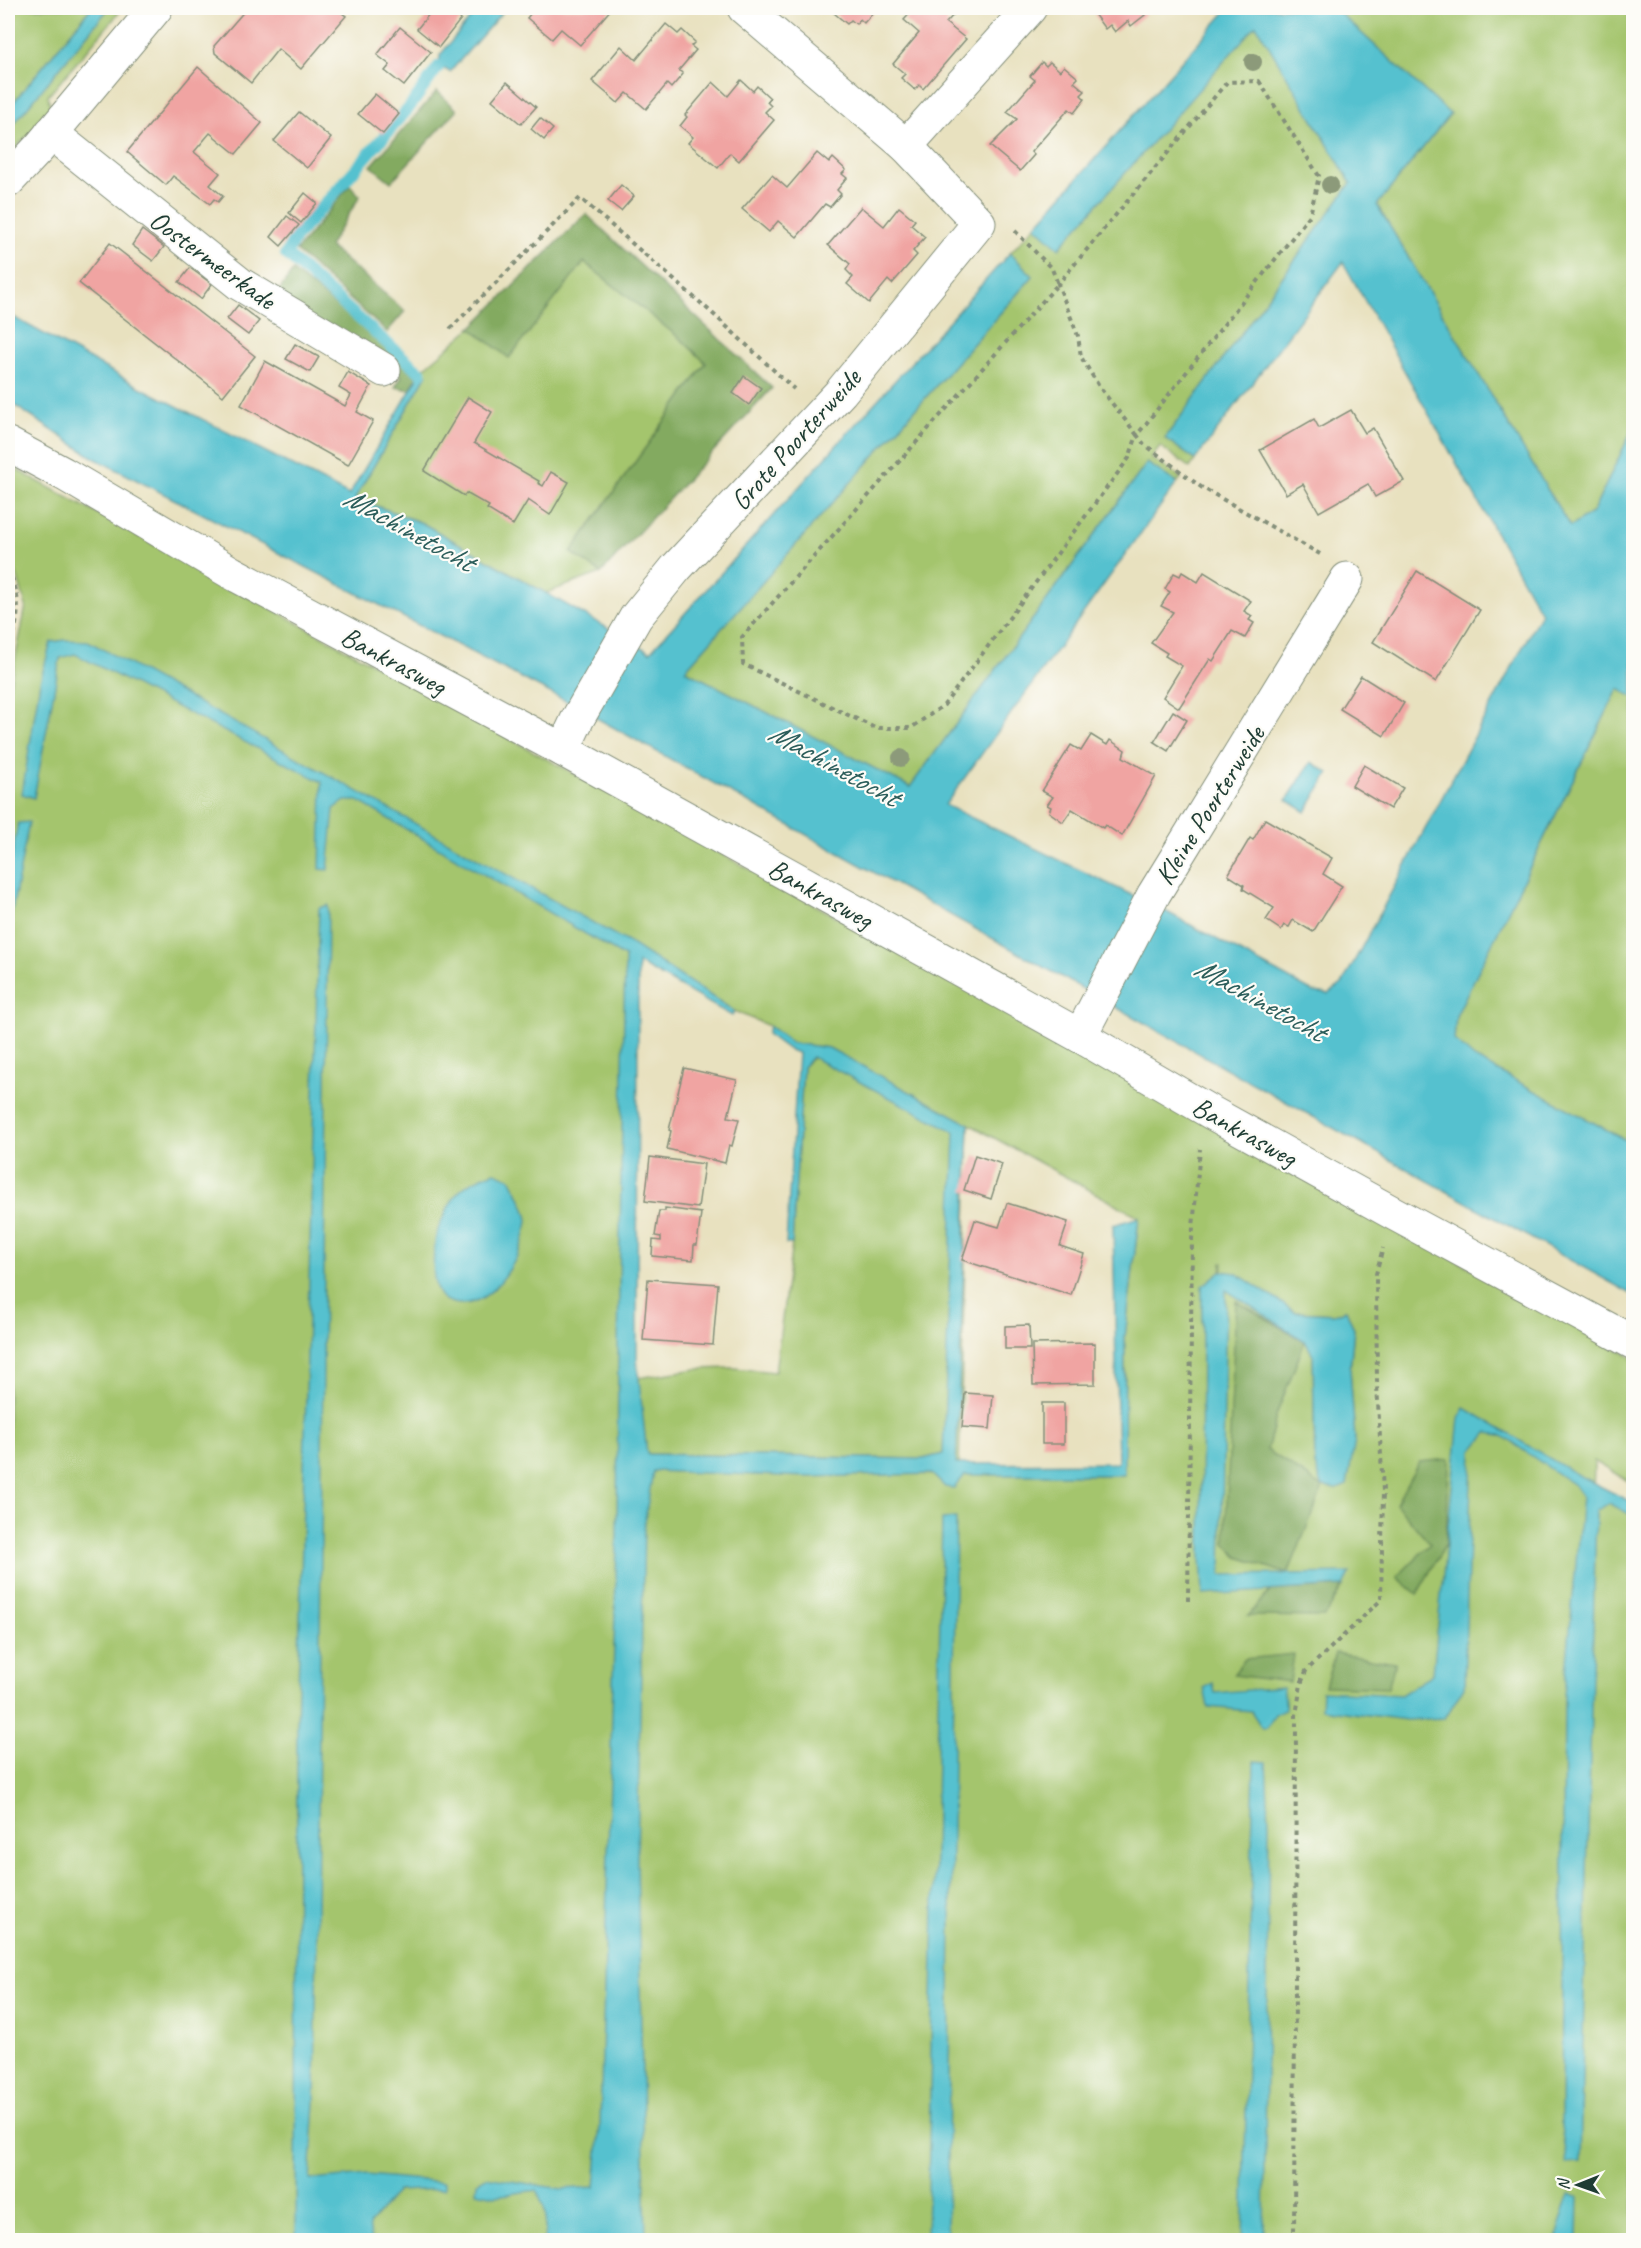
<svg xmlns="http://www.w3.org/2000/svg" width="1641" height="2248" font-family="Caveat,sans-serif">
<rect width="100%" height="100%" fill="#fdfcf7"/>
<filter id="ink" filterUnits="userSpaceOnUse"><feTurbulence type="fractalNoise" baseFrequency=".0167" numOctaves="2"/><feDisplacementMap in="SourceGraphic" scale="12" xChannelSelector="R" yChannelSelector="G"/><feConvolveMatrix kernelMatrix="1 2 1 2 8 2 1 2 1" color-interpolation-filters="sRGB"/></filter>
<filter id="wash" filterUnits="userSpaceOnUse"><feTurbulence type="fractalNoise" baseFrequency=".008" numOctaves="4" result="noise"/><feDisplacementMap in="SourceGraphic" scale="24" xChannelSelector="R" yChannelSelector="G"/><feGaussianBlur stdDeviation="1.35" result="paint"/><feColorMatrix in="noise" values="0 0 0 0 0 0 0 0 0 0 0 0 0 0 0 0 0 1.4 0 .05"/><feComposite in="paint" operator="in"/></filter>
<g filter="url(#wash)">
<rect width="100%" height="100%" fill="#e8e1bf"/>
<g fill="#a4c56d" stroke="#628150" stroke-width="1.5" fill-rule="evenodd">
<path d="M8,8H91L8,109Z"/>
<path d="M109,8H123L48,96L52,115L20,143L8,157V131Z"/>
<path d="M1334,8H1633V428L1593,512L1570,527L1377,205L1450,114Z"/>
<path d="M1256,24L1351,183L1165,438L1195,460L1190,468L1160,446L1151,458L1181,478L1177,483L1147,463L910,787L685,670L1033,276L1010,253L1035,226L1060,247Z"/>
<path d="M584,262L682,340L706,363L571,552L601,573L546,593L422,523L355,498L427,374L423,369L471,328L509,358Z"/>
<path d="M8,465L899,951L1633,1358V1484L1594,1461L1587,1706L1596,1511L1599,1509L1600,1496L1634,1514L1633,2240H8V695L26,606L14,565L8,558ZM65,640L60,658L33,798L23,793L40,682ZM633,946L734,1011L769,1026L792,1043L829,1048L961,1120L813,1057L803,1067L792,1244L775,1372L734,1368L696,1369L631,1379ZM969,1124L1139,1217L1125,1337L1124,1475L1024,1474L959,1467ZM1222,1262H1223L1219,1410L1206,1283L1221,1271ZM1252,1285L1295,1312L1334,1314L1346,1310L1354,1329L1350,1369L1355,1440L1315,1465L1313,1355L1305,1341L1254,1307ZM647,1454L923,1459L943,1454L964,1475L653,1471Z"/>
<path d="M1618,689L1634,697L1633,1144L1474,1058L1454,1041L1456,1016Z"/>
</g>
<g fill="#83aa60" stroke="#51744a" stroke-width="1.5">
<path d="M437,91L457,110L391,182L371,166Z"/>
<path d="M350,185L360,196L329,246L405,311L387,332L296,251Z"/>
<path d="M586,214L772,388L601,573L571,552L706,363L682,340L584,262L509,358L471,328Z"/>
<path d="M293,271L369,332L417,377L410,390L395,387L402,376L274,297Z"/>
<path d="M1236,1301L1305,1341L1277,1413L1267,1450L1323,1487L1288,1574L1238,1557L1225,1543Z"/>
<path d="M1449,1459L1446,1544L1417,1594L1397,1577L1430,1544L1396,1504L1419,1462Z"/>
<path d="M1343,1586L1324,1617L1248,1616L1271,1590Z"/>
<path d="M1335,1653L1395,1663L1388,1688L1325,1686Z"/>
<path d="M1294,1654L1290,1682L1233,1675L1245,1659Z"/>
</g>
<g fill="#55c1cf" stroke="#3a7f82" stroke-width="1.5">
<path d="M91,8H109L8,131V109Z"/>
<path d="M479,8H506L450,72L439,66L440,55Z"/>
<path d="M1229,8H1334L1450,114L1377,205L1570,527L1593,512L1633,428V697L1618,689L1456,1016L1454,1040L1474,1058L1633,1144V1295L566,701L94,458L8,401V314L138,386L349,495L423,369L427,374L355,498L422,523L650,652L1010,253L1033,276L685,670L910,787L1147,463L1177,483L945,805L1165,911L1313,992L1329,994L1342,984L1541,613L1343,262L1195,460L1165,438L1351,183L1256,25L1059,248L1035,226Z"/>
<path d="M65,640L88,641L633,945L734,1011L732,1016L638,963L637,1361L647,1454L923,1459L943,1454L955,1132L812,1057L803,1067L792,1244H786L798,1053L789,1050L767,1034L769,1026L792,1043L829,1048L969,1124L956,1464L1118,1463L1113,1225L1139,1217L1125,1337L1124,1475H965L954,1488L945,1487L932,1474L808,1477L653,1471L644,1526L637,1860L646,2240H544L546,2213L537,2190L495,2196L476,2192L477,2182L486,2177L562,2189L595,2187L600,2125L617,1543L618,1346L625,957L358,801H345L334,809L328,870L320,869L322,782L75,654L60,658L34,798L22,794L40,682L51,642Z"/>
<path d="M1311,762L1329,773L1306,812L1287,800Z"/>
<path d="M29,822L8,932V876L18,823Z"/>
<path d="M328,905L315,2103L310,2180L367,2175L444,2182V2189L397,2191L369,2225L372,2240H296L297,1729L319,908Z"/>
<path d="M495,1172L510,1178C516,1190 526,1205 528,1220C528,1225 525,1232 524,1237C516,1268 483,1318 445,1300C428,1291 433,1242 439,1227C443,1218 448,1207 454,1198C463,1184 480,1177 495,1172Z"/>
<path d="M1221,1271L1236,1273L1295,1312L1334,1314L1346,1310L1354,1329L1350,1369L1355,1440L1347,1485L1337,1489L1323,1487L1315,1465L1313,1355L1305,1341L1226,1290L1221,1575L1350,1573L1343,1586L1203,1595L1201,1557L1202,1286Z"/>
<path d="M1465,1408L1576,1474L1633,1503V1516L1609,1503L1596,1511L1580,2163L1567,2164L1561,2126L1564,1695L1582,1496L1574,1485L1501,1435L1487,1433L1472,1451L1464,1687L1445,1718L1407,1720L1321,1709L1322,1691L1401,1695L1433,1674L1459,1418Z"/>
<path d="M956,1518L947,2240H927L942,1519Z"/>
<path d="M1213,1683L1215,1693L1283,1687L1286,1708L1275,1714L1267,1728H1262L1251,1711L1208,1707L1204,1688Z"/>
<path d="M1254,1761L1266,1762L1269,1823L1264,2240H1243Z"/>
<path d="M1569,2195L1579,2197L1578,2240H1557V2234Z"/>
</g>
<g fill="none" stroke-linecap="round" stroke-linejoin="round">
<path stroke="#55c1cf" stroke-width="12" d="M421,373L286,254L296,237L409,108L439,66"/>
</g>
<g id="blocks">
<g fill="#f0a4a2">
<path d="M247,8H335L346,16L301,69L278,49L251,83L215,53L214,46Z"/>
<path d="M434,8H447L461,19L439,47L417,29Z"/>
<path d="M535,8H612L580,45L561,29L552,39L527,18Z"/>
<path d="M839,8H873L876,9L864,23L860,19L856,24L851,20L847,24L834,13Z"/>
<path d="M915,8H950L956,12L946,23L966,39L923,89L919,85L915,90L901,78L905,74L893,64L919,33L904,20Z"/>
<path d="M1096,8H1146L1142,10L1145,15L1131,26L1128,21L1115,32L1110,25L1105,29L1094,14L1099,11Z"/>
<path d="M666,24L678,34L682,30L695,42L691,46L696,50L679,70L683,74L671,88L667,84L646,109L627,93L618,103L592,81L621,46L636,60Z"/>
<path d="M400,27L431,52L404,86L385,71L390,65L377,55Z"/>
<path d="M1042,62L1046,66L1050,62L1060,71L1064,66L1078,78L1074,82L1085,91L1081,95L1085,99L1074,113L1069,109L1031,152L1034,155L1020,171L990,146L1017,119L1007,112L1035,80L1030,76Z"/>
<path d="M198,67L262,123L236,154L210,133L194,152L220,173L210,185L223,196L218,202L214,199L210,204L173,176L166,185L127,152Z"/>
<path d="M741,80L753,91L757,86L770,98L767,102L771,106L765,112L774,120L739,161L730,153L718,168L688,143L693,137L680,126L687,117L685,115L713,82L728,96Z"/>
<path d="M507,82L536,107L521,124L492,100Z"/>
<path d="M375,94L399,114L383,134L358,114Z"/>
<path d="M299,112L331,138L307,168L274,141Z"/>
<path d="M540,118L553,129L544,140L531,129Z"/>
<path d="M817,153L829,163L833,158L846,170L842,174L847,178L837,190L841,194L830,207L825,204L797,237L778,221L769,232L742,209L772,175L787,188Z"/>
<path d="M621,185L634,196L621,211L608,201Z"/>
<path d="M305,193L317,203L301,223L289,213Z"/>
<path d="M861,207L884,226L899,207L915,220L911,225L925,237L913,251L917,255L892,284L888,280L869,303L847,284L853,277L846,270L850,264L828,245Z"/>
<path d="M287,216L299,225L281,246L271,237Z"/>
<path d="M142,230L164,247L153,261L132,245Z"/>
<path d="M110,243L255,356L223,396L79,283Z"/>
<path d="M190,268L212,284L201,299L179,282Z"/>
<path d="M238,305L259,321L248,335L227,319Z"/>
<path d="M295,344L319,357L310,372L286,359Z"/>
<path d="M265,361L345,406L351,395L339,388L348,372L371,386L357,412L373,421L348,465L241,405Z"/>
<path d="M744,376L761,388L749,405L733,393Z"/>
<path d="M468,397L492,412L474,443L539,481L538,483L543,486L551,472L569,482L550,515L528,500L513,525L487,509L489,506L466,493L464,496L424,471Z"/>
<path d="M1351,410L1365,433L1373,428L1404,481L1375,497L1368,484L1319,512L1303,484L1286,494L1260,450L1314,419L1319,428Z"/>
<path d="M1417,571L1480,610L1436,682L1373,642Z"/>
<path d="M1182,572L1198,582L1204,572L1251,601L1244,611L1252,616L1249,620L1254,623L1245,638L1232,631L1213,661L1210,659L1179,708L1163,697L1182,666L1165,656L1167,653L1151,643L1173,612L1161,606L1170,592L1165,589L1174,573L1180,576Z"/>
<path d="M1361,676L1404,703L1384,736L1340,709Z"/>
<path d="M1173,711L1187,720L1168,751L1154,742Z"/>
<path d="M1091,735L1107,745L1110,740L1125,750L1123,757L1156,776L1122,836L1105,825L1103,828L1072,809L1063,822L1049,812L1051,807L1047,805L1053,797L1042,791L1071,745L1081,751Z"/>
<path d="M1364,765L1403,788L1390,809L1352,786Z"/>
<path d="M1265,819L1332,858L1323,874L1342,886L1313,932L1293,920L1289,927L1284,925L1281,930L1266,920L1274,908L1243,889L1244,885L1228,875L1250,838L1253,840Z"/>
<path d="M684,1068L737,1080L728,1117L739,1119L732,1146L729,1145L725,1163L667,1149L671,1131L669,1130Z"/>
<path d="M975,1155L1002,1164L991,1199L964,1190Z"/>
<path d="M650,1157L704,1164L698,1208L645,1201Z"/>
<path d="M1007,1203L1068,1222L1060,1246L1084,1254L1071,1295L962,1260L975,1220L999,1227Z"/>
<path d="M665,1208L701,1213L697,1245H694L693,1260L652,1256L653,1240L661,1241V1237L655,1236L659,1211H665Z"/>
<path d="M648,1279L718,1284L713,1345L643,1340Z"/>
<path d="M1029,1325L1030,1349H1005V1326Z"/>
<path d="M1095,1343V1384L1033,1385L1032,1344Z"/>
<path d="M965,1393L993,1395L990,1429L962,1427Z"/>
<rect x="1042" y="1403" width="22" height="41"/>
</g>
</g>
</g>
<g filter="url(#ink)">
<use href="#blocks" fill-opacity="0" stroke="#848f7a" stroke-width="1.5"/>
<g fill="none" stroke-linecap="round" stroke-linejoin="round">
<g stroke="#848f7a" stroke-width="35">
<g id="minor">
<path d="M51,133L240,284L384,370"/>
<path d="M906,146L1030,8"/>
<path d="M8,181L39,148L156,8"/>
<path d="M8,444L64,474L232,573L563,750L1080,1036L1212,1113L1393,1213L1634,1343"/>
<path d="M563,750L578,718L636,617L676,568L841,392L979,223L906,146L744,8"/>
<path d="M1080,1036L1154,894L1347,579"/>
</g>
</g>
<g stroke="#848f7a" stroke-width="4" stroke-dasharray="4.5 4.5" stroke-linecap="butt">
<path d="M1259,81L1319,176L1310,215L1137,435L1100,388L1081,357L1078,336L1058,284L1227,82Z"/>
<path d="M1015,231L1052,269L1058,284L742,637L743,664L875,728H911L944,705L1129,458L1137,435L1144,444L1201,487L1320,554"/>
<path d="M450,329L580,198L711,312L794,389"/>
<path d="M8,569C26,604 15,625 8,661"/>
<path d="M1188,1601L1192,1239L1200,1149"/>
<path d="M1294,2240L1296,1715L1301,1684L1306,1671L1381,1600L1383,1491L1377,1385L1376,1274L1383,1248"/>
</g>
<use href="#minor" stroke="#fff" stroke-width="33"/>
</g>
<g fill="#8c9a7a">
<circle cx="1253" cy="62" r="9"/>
<circle cx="1330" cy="185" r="9"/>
<circle cx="901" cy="758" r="9"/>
</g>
</g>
<g text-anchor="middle" stroke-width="4.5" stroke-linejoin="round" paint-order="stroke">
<g font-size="28" fill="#1f3d34" stroke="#fdfcf7">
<text transform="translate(213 259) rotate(36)" y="10">Oostermeerkade</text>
<text transform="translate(795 439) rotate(-48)" y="10">Grote Poorterweide</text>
<text transform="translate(394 660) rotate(28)" y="10">Bankrasweg</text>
<text transform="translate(1209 805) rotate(-58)" y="10">Kleine Poorterweide</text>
<text transform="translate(821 893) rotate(29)" y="10">Bankrasweg</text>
<text transform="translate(1245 1131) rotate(29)" y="10">Bankrasweg</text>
</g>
<g font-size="30" font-style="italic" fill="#2c5e5b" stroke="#fdfcf7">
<text transform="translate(409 529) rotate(29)" y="10">Machinetocht</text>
<text transform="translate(834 764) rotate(29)" y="10">Machinetocht</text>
<text transform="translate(1260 999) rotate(29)" y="10">Machinetocht</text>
</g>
</g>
<rect width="1641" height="2248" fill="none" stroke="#fdfcf7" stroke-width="30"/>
<g transform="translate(1578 2185) rotate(269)" stroke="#fdfcf7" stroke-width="4.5" paint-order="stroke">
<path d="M0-4.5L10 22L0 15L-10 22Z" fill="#1f3d34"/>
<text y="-9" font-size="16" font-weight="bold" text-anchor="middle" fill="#1f3d34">N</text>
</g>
</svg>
